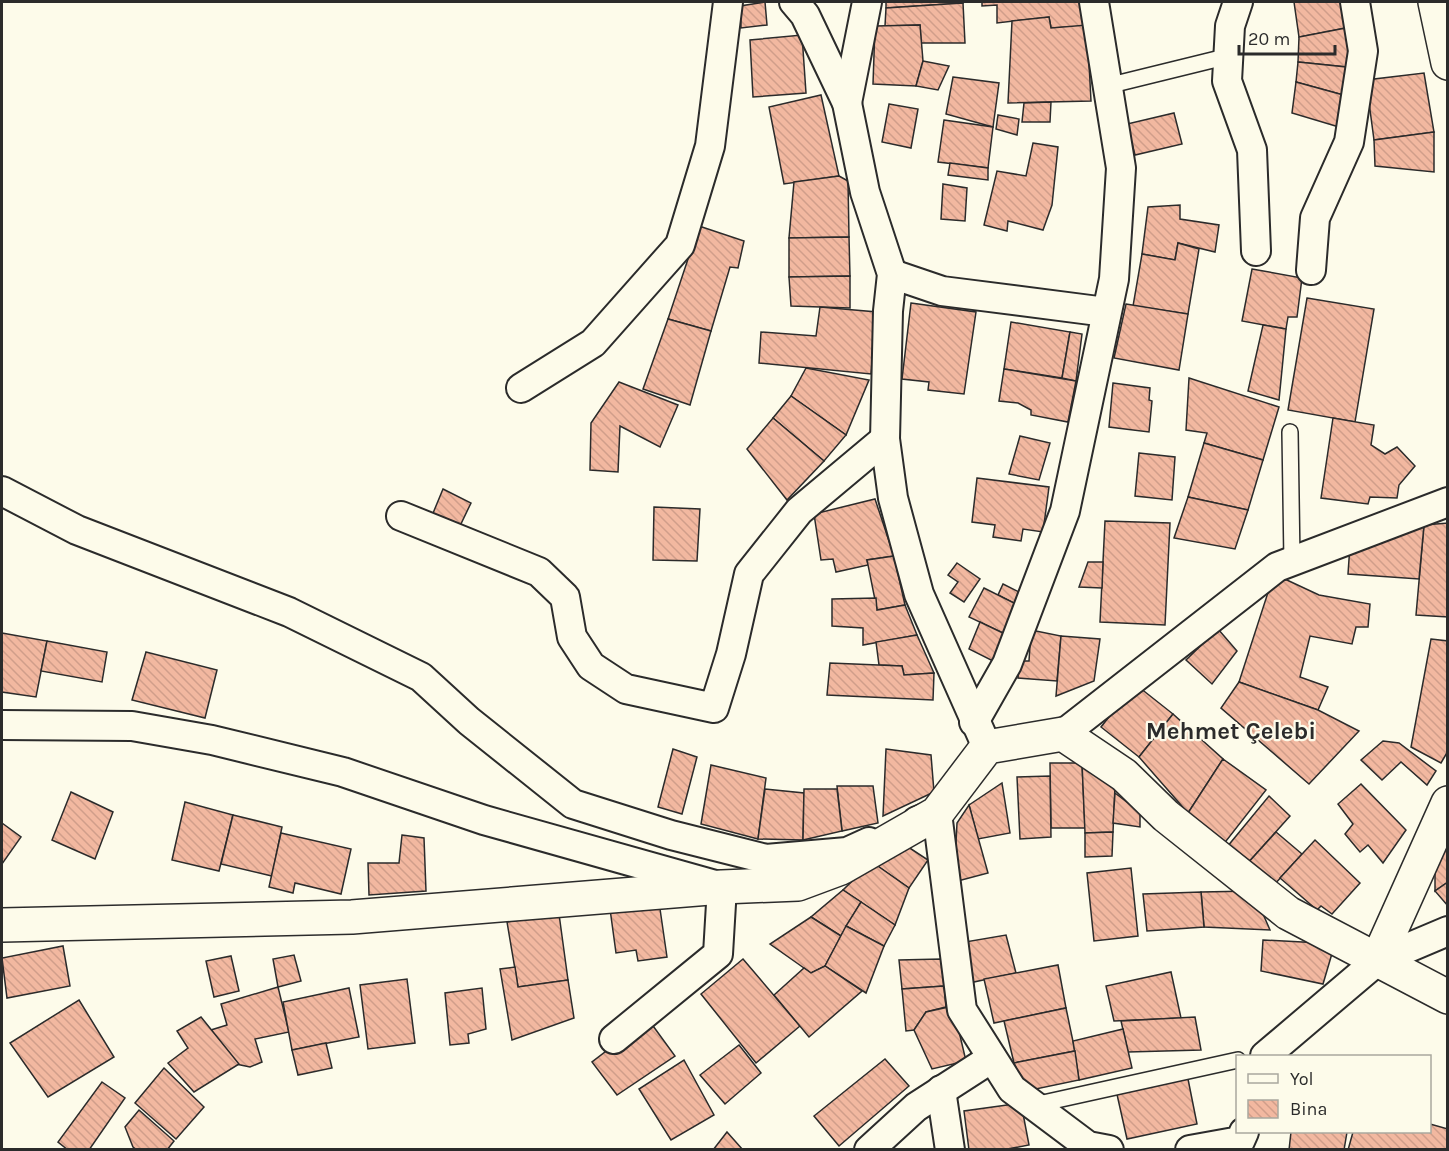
<svg xmlns="http://www.w3.org/2000/svg" width="1449" height="1151" font-family="Karla,sans-serif">
<defs>
<pattern id="building-back-hatch" width="6" height="6" patternUnits="userSpaceOnUse" patternTransform="scale(1.5)"><rect width="6" height="6" fill="#f2b8a0"/><path d="M-1 5l2 2M0 0l6 6M5-1l2 2" fill="none" stroke="#d09e8a"/></pattern>
</defs>
<rect width="100%" height="100%" fill="#fdfbea"/>
<g fill="url(#building-back-hatch)" stroke="#2b2b2b" stroke-width="1.5">
<path d="M765,2L767,25L741,28L740,6Z"/>
<path d="M886,2H963V3L886,8Z"/>
<path d="M982,2H1084L1088,26L1051,28L1049,17L997,23V5L982,6Z"/>
<path d="M1294,2H1345L1351,27L1299,37Z"/>
<path d="M963,3L965,43H921L920,25L885,26L886,8Z"/>
<path d="M1049,17L1051,28L1087,25L1091,101L1008,103L1012,21Z"/>
<path d="M920,25L923,61L916,86L873,84L875,26Z"/>
<path d="M1351,27L1356,68L1298,62L1299,37Z"/>
<path d="M802,35L806,93L753,97L750,40Z"/>
<path d="M923,61L949,66L938,90L916,86Z"/>
<path d="M1298,62L1356,68L1347,96L1296,82Z"/>
<path d="M1424,73L1434,132L1374,140L1366,80Z"/>
<path d="M953,77L999,83L993,127L946,114Z"/>
<path d="M1296,82L1347,96L1339,127L1292,113Z"/>
<path d="M821,95L839,176L784,184L769,107Z"/>
<path d="M1051,102L1050,122H1022L1024,103Z"/>
<path d="M889,104L918,109L911,148L882,142Z"/>
<path d="M1174,113L1182,144L1135,155L1127,124Z"/>
<path d="M998,115L1019,119L1017,135L996,129Z"/>
<path d="M944,120L993,127L988,168L938,162Z"/>
<path d="M1434,132V172L1375,166L1374,140Z"/>
<path d="M1033,143L1058,147L1052,205L1043,230L1008,221L1007,231L984,225L997,171L1026,176Z"/>
<path d="M950,163L988,168V180L948,175Z"/>
<path d="M839,176L848,181L849,237L789,238L794,182Z"/>
<path d="M943,184L967,188L965,221L941,219Z"/>
<path d="M1180,205V219L1219,225L1215,252L1178,243L1175,260L1142,254L1148,207Z"/>
<path d="M699,226L744,241L738,268L730,267L711,331L668,319Z"/>
<path d="M849,237L850,276L789,277V238Z"/>
<path d="M1178,243L1199,249L1188,314L1133,306L1142,254L1175,260Z"/>
<path d="M1252,269L1302,278L1297,317H1288L1286,329L1242,321Z"/>
<path d="M850,276V308L791,306L789,277Z"/>
<path d="M1307,298L1374,309L1355,422L1288,410Z"/>
<path d="M911,303L976,312L964,394L928,390L929,382L902,379Z"/>
<path d="M1126,304L1188,314L1179,370L1114,358Z"/>
<path d="M820,307L877,312L871,374L759,363L761,332L816,336Z"/>
<path d="M668,319L711,331L690,405L643,389Z"/>
<path d="M1011,322L1070,332L1062,378L1004,369Z"/>
<path d="M1263,325L1286,329L1279,400L1248,391Z"/>
<path d="M1070,332L1082,334L1076,381L1062,378Z"/>
<path d="M806,368L869,380L846,435L791,396Z"/>
<path d="M1004,369L1076,381L1068,422L1031,415V410L1018,403L999,401Z"/>
<path d="M1189,378L1279,407L1263,460L1204,443L1207,433L1186,430Z"/>
<path d="M619,382L678,405L660,447L620,426L618,472L590,470L591,423Z"/>
<path d="M1113,383L1150,388L1149,400L1152,401L1149,432L1109,427Z"/>
<path d="M791,396L846,435L824,461L773,418Z"/>
<path d="M773,418L824,461L787,500L747,449Z"/>
<path d="M1333,418L1374,425L1371,445L1385,454L1397,447L1415,466L1399,485L1397,498L1370,497L1368,504L1321,498Z"/>
<path d="M1020,436L1050,443L1039,480L1009,474Z"/>
<path d="M1204,443L1263,460L1248,510L1188,497Z"/>
<path d="M1139,453L1175,457L1172,500L1135,496Z"/>
<path d="M977,478L1049,487L1043,532L1023,529L1021,541L993,537L995,525L972,522Z"/>
<path d="M443,489L471,503L458,530L431,518Z"/>
<path d="M1188,497L1248,510L1235,549L1174,538Z"/>
<path d="M875,499L894,556L867,560L868,565L836,572L833,559L821,560L814,514Z"/>
<path d="M654,507L700,509L697,561L653,560Z"/>
<path d="M1105,521L1170,523L1165,625L1100,622Z"/>
<path d="M1448,523V617L1416,615L1424,525Z"/>
<path d="M1424,525L1419,579L1348,574L1350,545Z"/>
<path d="M894,556L905,605L877,610L867,560Z"/>
<path d="M1088,562H1103L1102,588L1079,587Z"/>
<path d="M957,563L980,579L964,602L950,593L958,582L948,575Z"/>
<path d="M1274,574L1319,595L1370,604L1368,627H1356L1352,644L1310,636L1300,677L1328,687L1318,710L1239,682Z"/>
<path d="M1003,584L1023,594L1018,605L998,595Z"/>
<path d="M984,588L1018,605L1005,634L969,617Z"/>
<path d="M876,598L877,610L905,605L917,635L863,645V628L832,626V599Z"/>
<path d="M980,622L1005,634L993,661L969,649Z"/>
<path d="M1218,629L1237,651L1212,684L1186,660Z"/>
<path d="M1031,630L1061,636L1057,681L1018,678L1019,661H1029Z"/>
<path d="M2,633L47,641L36,697L2,692Z"/>
<path d="M917,635L934,673L904,675L902,666L879,665L876,642Z"/>
<path d="M1061,636L1100,639L1094,681L1056,696Z"/>
<path d="M1431,639L1448,641V751L1441,763L1411,747Z"/>
<path d="M47,641L107,652L102,682L41,671Z"/>
<path d="M146,652L217,670L205,718L132,700Z"/>
<path d="M830,663L902,666L904,675L934,673L933,700L827,695Z"/>
<path d="M1239,682L1318,710L1359,731L1309,784L1221,708Z"/>
<path d="M1135,684L1173,714L1139,757L1101,727Z"/>
<path d="M1173,714L1223,759L1188,813L1139,757Z"/>
<path d="M1383,741L1399,743L1436,771L1427,785L1401,762L1382,780L1361,760Z"/>
<path d="M673,749L697,757L682,814L658,807Z"/>
<path d="M886,749L931,755L934,792L883,816Z"/>
<path d="M1223,759L1266,790L1223,845L1188,813Z"/>
<path d="M1050,763H1082L1085,828H1051Z"/>
<path d="M1082,763L1115,786L1113,832L1085,833Z"/>
<path d="M711,765L766,778L758,839L701,824Z"/>
<path d="M1050,776L1051,837L1020,839L1017,777Z"/>
<path d="M1002,783L1010,833L978,839L969,805Z"/>
<path d="M1361,784L1406,830L1383,863L1368,845L1360,852L1345,834L1353,824L1338,804Z"/>
<path d="M837,786H873L878,823L842,831Z"/>
<path d="M765,789L804,793L803,840L758,839Z"/>
<path d="M804,789H837L842,831L803,840Z"/>
<path d="M71,792L113,812L95,859L52,840Z"/>
<path d="M1115,793L1140,812V827L1113,823Z"/>
<path d="M1269,796L1290,816L1247,864L1227,847Z"/>
<path d="M185,802L233,815L219,871L172,860Z"/>
<path d="M969,805L988,873L954,882L957,823Z"/>
<path d="M233,815L282,827L272,876L221,864Z"/>
<path d="M2,823L21,837L2,864Z"/>
<path d="M1113,832L1112,856L1085,857V833Z"/>
<path d="M1276,832L1302,854L1274,885L1247,864Z"/>
<path d="M281,833L351,849L341,894L295,883L293,893L269,887Z"/>
<path d="M402,835L424,838L426,891L369,895L368,863H399Z"/>
<path d="M1315,840L1360,883L1332,914L1321,906L1317,910L1280,878Z"/>
<path d="M1448,840V882L1435,891V864Z"/>
<path d="M899,841L928,860L909,888L872,862Z"/>
<path d="M872,862L909,888L895,925L843,890Z"/>
<path d="M1131,868L1138,936L1094,941L1087,873Z"/>
<path d="M1448,882V906L1435,891Z"/>
<path d="M843,890L861,902L841,936L811,917Z"/>
<path d="M1253,891L1270,930L1204,927L1201,892Z"/>
<path d="M1201,892L1204,927L1147,931L1143,894Z"/>
<path d="M659,902L667,957L638,961L636,950L616,953L610,909Z"/>
<path d="M861,902L895,925L884,946L846,926Z"/>
<path d="M559,914L568,980L518,987L507,922Z"/>
<path d="M811,917L841,936L825,966L811,973L770,944Z"/>
<path d="M846,926L884,946L866,993L825,966Z"/>
<path d="M1006,935L1016,973L969,983L959,943Z"/>
<path d="M1263,940L1321,943L1333,950L1323,984L1261,971Z"/>
<path d="M63,946L70,986L7,998L2,958Z"/>
<path d="M294,955L301,981L278,987L273,959Z"/>
<path d="M231,956L239,991L214,997L206,961Z"/>
<path d="M743,959L800,1026L756,1063L701,994Z"/>
<path d="M941,959L944,986L902,989L899,960Z"/>
<path d="M1058,965L1066,1008L994,1023L984,979Z"/>
<path d="M825,966L862,991L809,1037L774,995L804,968L811,973Z"/>
<path d="M515,967L518,987L568,980L574,1018L512,1040L500,969Z"/>
<path d="M1171,972L1181,1018L1114,1021L1106,986Z"/>
<path d="M407,979L415,1043L368,1049L360,985Z"/>
<path d="M944,986L946,1007L926,1012L914,1030L906,1031L902,989Z"/>
<path d="M278,987L289,1032L255,1039L262,1062L250,1067L236,1064L211,1030L227,1025L221,1004Z"/>
<path d="M349,988L359,1037L292,1050L283,1002Z"/>
<path d="M482,988L486,1029L468,1034L469,1043L450,1045L445,993Z"/>
<path d="M79,1000L114,1057L48,1097L10,1043Z"/>
<path d="M953,1006L966,1061L932,1069L914,1030L926,1012Z"/>
<path d="M1066,1008L1075,1051L1014,1063L1004,1021Z"/>
<path d="M201,1017L239,1064L194,1092L168,1063L188,1048L177,1031Z"/>
<path d="M1195,1017L1201,1050L1128,1052L1121,1021Z"/>
<path d="M648,1019L675,1056L617,1095L592,1062Z"/>
<path d="M1123,1029L1132,1068L1079,1080L1073,1041Z"/>
<path d="M326,1043L332,1068L298,1075L292,1050Z"/>
<path d="M739,1045L761,1073L725,1104L700,1075Z"/>
<path d="M1075,1051L1079,1080L1031,1090L1021,1084L1014,1063Z"/>
<path d="M885,1059L909,1086L839,1146L814,1116Z"/>
<path d="M684,1060L714,1115L671,1140L639,1089Z"/>
<path d="M164,1068L204,1107L176,1139L135,1103Z"/>
<path d="M1187,1074L1197,1124L1127,1139L1116,1090Z"/>
<path d="M102,1082L125,1098L89,1150H68L58,1142Z"/>
<path d="M1021,1103L1029,1145L1002,1150H969L964,1111Z"/>
<path d="M139,1110L174,1141L167,1150H137L133,1147L125,1127Z"/>
<path d="M1430,1124L1448,1129V1150H1348L1353,1132H1430Z"/>
<path d="M727,1132L743,1150H713Z"/>
<path d="M1291,1132H1347L1344,1150H1289Z"/>
</g>
<g fill="none" stroke-linecap="round" stroke-linejoin="round">
<g stroke="#2b2b2b" stroke-width="18">
<g id="service">
<path d="M1107,86L1229,56"/>
<path d="M1290,432L1292,561"/>
<path d="M1034,1105L1238,1060"/>
</g>
</g>
<g stroke="#2b2b2b" stroke-width="32">
<g id="minor">
<path d="M794,2L805,15L847,103L865,192L892,274L888,311L885,439L893,498L919,594L987,747"/>
<path d="M1238,2L1230,26L1227,81L1252,150L1256,251"/>
<path d="M847,103L867,2"/>
<path d="M1311,270L1315,218L1349,142L1363,51L1355,2"/>
<path d="M892,274L942,291L1106,312"/>
<path d="M521,388L593,343L680,245L710,146L728,2"/>
<path d="M2,491L77,530L289,612L421,677L469,721L573,804L671,835L766,859L847,852L869,842"/>
<path d="M401,516L539,572L565,597L572,637L591,666L626,689L714,708L731,654L749,574L799,511L885,439"/>
<path d="M974,722L1007,664L1065,511L1114,279L1121,168L1094,2"/>
<path d="M2,725L132,726L212,740L343,772L484,820L722,887L718,954L614,1039"/>
<path d="M1063,734L1277,567L1448,502"/>
<path d="M917,821L937,813L962,1010L1012,1089L1088,1146L1109,1150"/>
<path d="M1265,1056L1377,961L1448,931"/>
<path d="M941,1090L950,1150"/>
<path d="M869,1150L916,1107L992,1058"/>
<path d="M1190,1150L1240,1141L1244,1132"/>
</g>
</g>
<g stroke="#2b2b2b" stroke-width="36">
<g id="secondary">
<path d="M1435,2L1448,63"/>
<path d="M2,925L352,917L722,887L798,884L841,868L937,813L987,747L1063,734L1124,775L1166,816L1288,913L1448,997"/>
<path d="M1377,961L1448,803"/>
</g>
</g>
<use href="#service" stroke="#fdfbea" stroke-width="15"/>
<use href="#minor" stroke="#fdfbea" stroke-width="28"/>
<use href="#secondary" stroke="#fdfbea" stroke-width="33"/>
</g>
<g text-anchor="middle" stroke-width="4.5" stroke-linejoin="round" paint-order="stroke">
<g font-size="24" font-weight="bold" fill="#2b2b2b" stroke="#fdfbea">
<text x="1231" y="739">Mehmet Çelebi</text>
</g>
</g>
<rect width="1449" height="1151" fill="none" stroke="#2b2b2b" stroke-width="6"/>
<rect x="1236" y="1055" width="195" height="78" fill="#fdfbea" stroke="#a9a89e" stroke-width="1.5"/>
<rect x="1248" y="1074" width="30" height="9" fill="#fdfbea" stroke="#a9a89e" stroke-width="1.5"/>
<text x="1290" y="1085" font-size="18" fill="#2b2b2b">Yol</text>
<rect x="1248" y="1100" width="30" height="18" fill="url(#building-back-hatch)" stroke="#a9a89e" stroke-width="1.5"/>
<text x="1290" y="1115" font-size="18" fill="#2b2b2b">Bina</text>
<path d="M1239 45v9h96v-9" fill="none" stroke="#2b2b2b" stroke-width="3"/>
<text x="1248" y="45" font-size="18" fill="#2b2b2b" stroke="#fdfbea" stroke-width="4.5" paint-order="stroke">20 m</text>
</svg>
